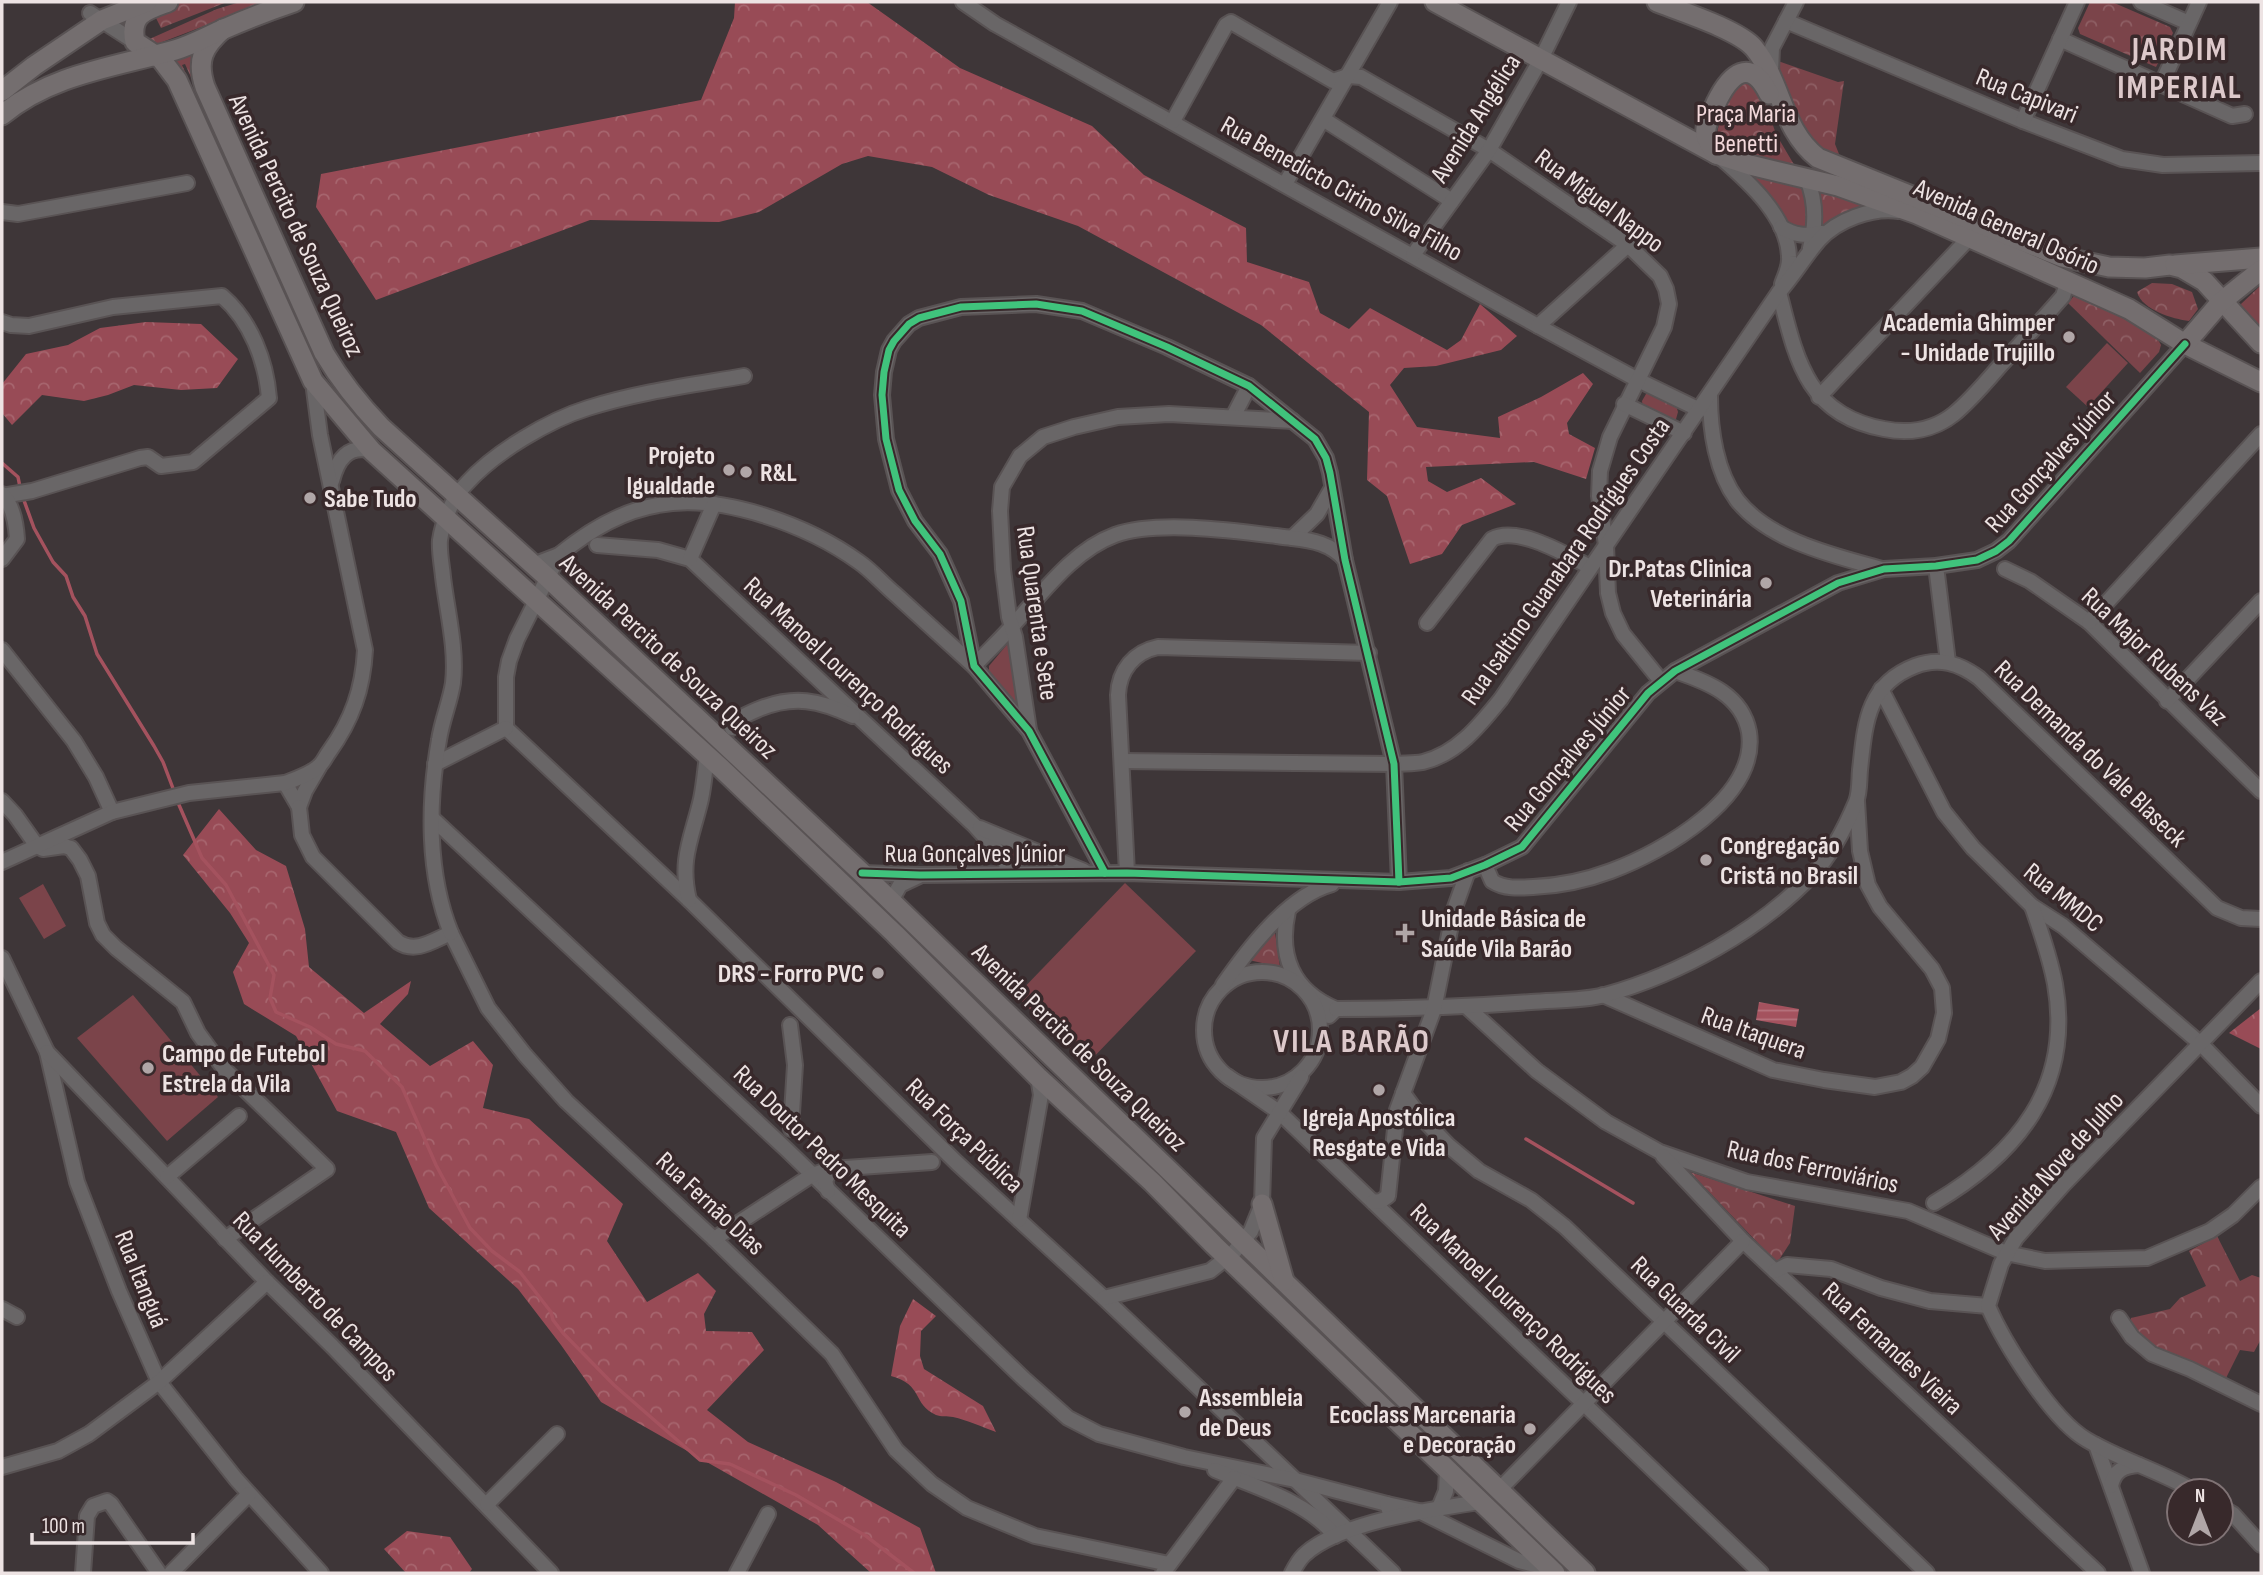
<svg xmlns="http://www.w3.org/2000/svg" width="2263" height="1575" font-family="'Sofia Sans Condensed',sans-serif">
<defs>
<pattern id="forest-crowns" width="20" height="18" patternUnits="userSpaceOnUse" patternTransform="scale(1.75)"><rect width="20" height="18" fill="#984b56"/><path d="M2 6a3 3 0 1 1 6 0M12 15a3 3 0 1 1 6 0" fill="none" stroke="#a7656e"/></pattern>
<pattern id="park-crowns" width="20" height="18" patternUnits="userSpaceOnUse" patternTransform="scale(1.75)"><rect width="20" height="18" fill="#7b444a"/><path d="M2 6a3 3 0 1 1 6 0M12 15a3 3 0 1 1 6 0" fill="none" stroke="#8e5f64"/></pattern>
<pattern id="water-rules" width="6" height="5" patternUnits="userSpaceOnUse" patternTransform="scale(1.75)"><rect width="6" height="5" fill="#a4525e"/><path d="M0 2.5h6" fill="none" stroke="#b5737d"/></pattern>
</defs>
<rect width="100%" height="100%" fill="#3e3638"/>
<g fill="#7b444a">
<path d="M2107,343L2128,363L2088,407L2066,387Z"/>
<path d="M1009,642L1019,703L1017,705L1014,704L989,671V666Z"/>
<path d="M1008,850L1068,869L1016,868Z"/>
<path d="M1125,883L1196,951L1087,1064L1016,996Z"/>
<path d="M43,884L66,926L44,939L19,898Z"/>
<path d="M133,995L218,1097L167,1141L77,1038Z"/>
</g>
<g fill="url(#forest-crowns)">
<path d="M735,2H867L960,68L1092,126L1144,175L1246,228L1247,262L1309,282L1320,313L1349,329L1370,308L1447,350L1461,340L1480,304L1517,336L1501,350L1436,366L1404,368L1390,385L1417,427L1500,438L1498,417L1541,397L1583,373L1593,384L1567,423L1569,434L1595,448L1586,479L1534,462L1426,467L1428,481L1447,492L1481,478L1516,504L1462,525L1442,554L1410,564L1387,496L1367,480L1369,412L1261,325L1078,226L989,195L932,167L868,156L842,164L759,212L719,222L590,220L376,300L316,207L321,174L701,100L734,18Z"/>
<path d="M146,322L201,324L238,359L217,388L181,390L134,385L108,395L84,401L42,395L12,425L2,413V384L26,354L68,345L100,328Z"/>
<path d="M219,809L256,850L286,866L305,929L309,967L364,1013L411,981L408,994L380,1024L430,1066L473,1041L493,1065L483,1108L529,1119L623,1204L607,1241L647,1302L698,1273L716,1291L704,1314L706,1331L752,1332L764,1350L707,1410L748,1442L836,1482L920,1528L936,1573H871L818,1525L601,1402L561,1345L518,1289L429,1208L396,1132L337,1111L296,1036L244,1004L233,972L249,943L230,913L183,855Z"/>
<path d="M2261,1008V1049L2229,1033Z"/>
<path d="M913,1299L936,1316L921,1331L920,1356L924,1369L983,1406L996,1432C982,1427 967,1420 953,1417C947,1416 941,1417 936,1415C912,1404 924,1385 891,1376L900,1326Z"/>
<path d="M407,1531L450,1537L472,1569L469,1573H406L384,1549Z"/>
</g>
<g fill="url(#park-crowns)">
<path d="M174,2H227L161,28L152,10Z"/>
<path d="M240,2H267L157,44L145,41L217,9Z"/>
<path d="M2090,2H2112L2170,27L2173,33L2156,67L2080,34L2078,28Z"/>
<path d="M197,48L259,228L185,64L182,65L257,230L255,231L174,61L173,58Z"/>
<path d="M1778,61L1838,82L1844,81L1835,144L1839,154L1823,151L1807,137L1780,82Z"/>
<path d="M1748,80L1759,85L1776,134L1796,168L1723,148L1717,143C1716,120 1729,101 1740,83Z"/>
<path d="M1754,177L1840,196L1865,204L1843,215L1831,226L1805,231L1782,220C1777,199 1759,193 1754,177Z"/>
<path d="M2152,283L2172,284L2192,292L2198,309L2189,321C2173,319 2142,310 2137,292Z"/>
<path d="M2261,285V329L2242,310L2241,304Z"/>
<path d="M2081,294L2157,338L2161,345L2159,352L2140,373L2068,303L2073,297Z"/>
<path d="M1654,393L1676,405L1678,412L1676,419L1670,421L1643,408L1642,401L1646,394Z"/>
<path d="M1275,932L1280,967L1249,960Z"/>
<path d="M1690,1172L1795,1206L1790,1243L1777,1263Z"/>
<path d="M2217,1236L2240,1281L2252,1275L2261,1278V1339L2254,1352L2240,1350L2226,1378L2160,1350L2130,1327L2131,1318L2170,1309L2180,1298L2206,1286L2189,1251Z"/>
</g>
<path fill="url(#water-rules)" d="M1759,1002L1799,1009L1796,1027L1756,1020Z"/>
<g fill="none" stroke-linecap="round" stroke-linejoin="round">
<g stroke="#a4525e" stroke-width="3.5">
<path d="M2,463L18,477L20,487"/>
<path d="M22,495L34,528L53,562L66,576L73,597L85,616L97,654L154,746L163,762L174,791"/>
<path d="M176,798L202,858L226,885L274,975L270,998L276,1012L310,1027L336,1044L365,1051L402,1087L436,1165L470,1228L492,1251L520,1272L551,1312L553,1320L563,1333L614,1385L700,1460L730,1464L796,1495L866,1536L914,1573"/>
<path d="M1526,1139L1633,1203"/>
</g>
<g stroke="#595354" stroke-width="18">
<g id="minor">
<path d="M963,2L995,24L1538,326L1638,380L1700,410"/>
<path d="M2141,2L2189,23"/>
<path d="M90,13L135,42"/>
<path d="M1786,21L2023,121L2122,159L2163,165L2261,163"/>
<path d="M2060,39L2232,116L2245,114"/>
<path d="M1771,72L1772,48L1796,2"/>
<path d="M2161,85L2199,2"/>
<path d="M1323,119L1452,201"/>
<path d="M1173,121L1226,25L1231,22L1333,81L1348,76L1361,77L1489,150L1628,245L1660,276L1666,289L1669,304L1664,327L1610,437L1600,471L1599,496L1606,545L1608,593L1613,613L1623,634L1661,681"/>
<path d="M2023,121L2077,2"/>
<path d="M1721,158C1749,182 1788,217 1789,257C1790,267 1785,275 1782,284"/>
<path d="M1807,179C1816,201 1816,225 1810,248"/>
<path d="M1285,184L1390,2"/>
<path d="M2,212L18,214L187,183"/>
<path d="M1781,227C1795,236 1806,236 1822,233"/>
<path d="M1413,255L1489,150L1541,59L1569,2"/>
<path d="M1779,292C1796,358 1806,415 1884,429C1909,434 1934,430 1954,414C1971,400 1985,383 1999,367C2020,344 2042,320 2063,296L2066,286L2065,279"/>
<path d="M2,322L11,325L29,326L113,307L222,296C251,321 266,361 269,398L193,462L161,466L148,457L140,458L32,491L2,496"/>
<path d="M1538,326L1628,245"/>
<path d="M1710,396C1710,430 1716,472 1737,500C1769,541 1835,556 1882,569"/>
<path d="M1819,397L1970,237"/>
<path d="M1624,404L1684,433"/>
<path d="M1233,417L1249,386"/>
<path d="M332,481C337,460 348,444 372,451"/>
<path d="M2,494C13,505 16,523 17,539L2,559"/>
<path d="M1292,538L1317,514L1332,488"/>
<path d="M597,545L658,550L690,559L975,826L1004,858L1007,867L1004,874"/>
<path d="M559,555C587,532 621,511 658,505C721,493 808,525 859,562C872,571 883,584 895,594C921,618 948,642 974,666C988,651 1002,638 1015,623C1044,591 1074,550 1115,535C1160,519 1243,532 1292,538C1312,540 1332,544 1345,560"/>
<path d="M690,559L714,504"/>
<path d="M1936,566L1948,662"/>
<path d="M2005,569L2030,581L2089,622L2261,791"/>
<path d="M2089,622L2261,434"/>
<path d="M1427,623L1492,539C1517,525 1567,555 1590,567"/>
<path d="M2,650L74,741L96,777L112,812"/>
<path d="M1881,689L1944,812L1973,848L2032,906L2063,926L2201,1044L2261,1106"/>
<path d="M2167,701L2261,601"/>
<path d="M506,728L689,900L957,1163L1104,1298L1393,1573"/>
<path d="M506,728V677L509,661L517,639L559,555L533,565"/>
<path d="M732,728C739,717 747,714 759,709C794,695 819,700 853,716"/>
<path d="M1029,730L1015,637L1009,617L1003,569L1000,511L1002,487L1020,456L1043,437L1074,427L1118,417L1169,414L1293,421"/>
<path d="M1122,761L1394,764C1403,763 1414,764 1423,762C1457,754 1480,725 1501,699L1779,292C1794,275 1805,256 1819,240C1837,220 1872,207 1899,211"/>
<path d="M435,764L506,728"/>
<path d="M285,783L299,807L305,791L319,767"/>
<path d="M2,801L15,815L37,846L43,849L64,846L71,848L80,860L88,876L97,923L103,935L116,948L183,1002L198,1033L225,1070L327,1169L225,1239"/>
<path d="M299,807L302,835L313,857L398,942C416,954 434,940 451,933L488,1008L525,1055L566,1101L714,1239L832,1354L896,1450L932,1484L967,1508L1035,1536L1169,1564"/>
<path d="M432,818L786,1149L1024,1379L1068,1418L1099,1434L1184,1457L1295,1480L1387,1504"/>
<path d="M980,828L1084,871"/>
<path d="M2,862L112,812L189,793L285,783C296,779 311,774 319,766C323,763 326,756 329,752C352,720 363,689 365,650L320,435L313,382"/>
<path d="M1485,865L1492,881C1504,889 1519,888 1533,887C1559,886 1587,880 1611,871C1663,852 1759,797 1749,732C1742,695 1708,682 1675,671"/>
<path d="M862,873L920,875L1127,873L1399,882L1451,878L1485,865L1522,847L1648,693L1675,671L1838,583L1884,569L1936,566L1977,560L1996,551L2009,541L2185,344"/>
<path d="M1105,873L1029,731L974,666L961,601L940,554L915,521L899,490L886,439L882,395L884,372L889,350L894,341L909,324L919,318L961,307L1036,304L1082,311L1167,347L1249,386L1315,439L1326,458L1330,473L1345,560L1394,764L1399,882"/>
<path d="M1127,873L1118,695C1119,670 1134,652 1158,647L1369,653"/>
<path d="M689,900C679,859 692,838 701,799C704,785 705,770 707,756"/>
<path d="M891,901L900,885L919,876"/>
<path d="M1288,911C1278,955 1292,991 1336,1009L1329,1016"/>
<path d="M451,933C427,874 428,802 439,740C442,720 450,702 453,683C457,649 447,611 443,577C442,565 439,552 440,540C443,520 453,497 467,483C495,452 549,420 588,408C638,392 692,385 744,376"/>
<path d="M2,958L47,1052L77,1182L119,1291L159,1382L236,1479L321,1573"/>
<circle cx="1262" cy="1030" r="58"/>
<path d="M1223,985C1248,949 1288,896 1332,884"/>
<path d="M1603,995L1773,1070L1824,1080L1875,1087L1901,1082L1912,1076L1922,1067L1938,1039L1944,1013L1942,988L1932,969L1880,907L1868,885L1860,851L1857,801"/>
<path d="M1467,1007L1537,1071L1606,1122L1660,1152L1747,1182L1908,1211L2006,1253L2045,1261L2147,1258L2210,1231L2233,1215L2261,1187"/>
<path d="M1336,1009C1401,1009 1466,1007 1531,1002C1555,1000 1582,1001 1605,995C1680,974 1759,931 1813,874C1831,855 1846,826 1856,802C1860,792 1859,780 1860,770C1865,725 1866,685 1915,666C1939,657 1959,663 1979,678L2217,908L2241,918L2261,919"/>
<path d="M790,1025L795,1065L791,1129"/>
<path d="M47,1052L267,1282L332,1346L551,1573"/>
<path d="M1227,1076L1279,1112L1761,1573"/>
<path d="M1403,1093L1419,1115L1449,1146L1479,1171L1531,1200L1565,1227L1927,1573"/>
<path d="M1663,1156L1743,1241L2098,1573"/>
<path d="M831,1169L932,1162"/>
<path d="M167,1177L239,1116"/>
<path d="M1373,1202L1381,1201L1388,1196L1397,1110L1434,1009L1454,910L1468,871"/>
<path d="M1934,1203C2017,1154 2073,1087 2055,984C2050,957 2041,932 2032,906"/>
<path d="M1019,1220L1041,1095L1038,1077"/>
<path d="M714,1239L812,1175L831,1169L825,1181L828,1191"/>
<path d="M1775,1271L1787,1265L1831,1269L1881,1288L1930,1301L1988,1306"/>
<path d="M1104,1298L1210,1271L1234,1252L1251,1231L1262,1204L1264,1138L1301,1077"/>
<path d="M2,1309L17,1317"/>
<path d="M2119,1318L2132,1337L2152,1354L2190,1369L2261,1404"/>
<path d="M2096,1445L2142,1573"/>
<path d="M2,1467L58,1451L89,1434L159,1382L267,1282"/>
<path d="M1215,1470C1253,1486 1309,1502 1335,1536"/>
<path d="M2111,1486C2114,1470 2124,1466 2139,1465"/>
<path d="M1499,1490L1743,1241"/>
<path d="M2194,1491C2160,1471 2121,1460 2087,1440C2052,1420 2004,1343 1988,1306L2001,1264L2016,1238L2063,1185L2261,981"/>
<path d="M487,1504L557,1434"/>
<path d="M2221,1507L2233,1514L2261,1545"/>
<path d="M1439,1508L1446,1491L1447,1470"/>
<path d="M1390,1513L1387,1504L1419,1511L1519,1561L1547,1568"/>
<path d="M83,1573L87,1516L93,1506L107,1501L111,1504L159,1573"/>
<path d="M171,1573L249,1494"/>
<path d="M737,1573L768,1514"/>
<path d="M1163,1573L1234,1478"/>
<path d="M1292,1573C1295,1567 1299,1560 1304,1555C1339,1522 1433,1509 1480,1502"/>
</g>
</g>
<g stroke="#595354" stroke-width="23">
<g id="major">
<path d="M168,2C146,10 129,14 135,42L161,59L177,80L313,381L372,451L722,769L895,934L1038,1077L1152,1182L1214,1245L1555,1573"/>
<path d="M1435,2L1716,154L1750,165L1838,186L1917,214L2129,309L2185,344L2261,382"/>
<path d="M1657,2C1680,11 1739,30 1754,48C1782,82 1781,129 1818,158L2062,257L2109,267L2145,268L2170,265L2182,268L2204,281L2261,343"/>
<path d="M223,29C203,47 196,60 205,87L324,353C340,380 359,404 381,427L548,578L862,873L1585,1573"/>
<path d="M2,91L34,66L102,20L147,2"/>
<path d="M2,115C51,74 115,67 175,50C192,45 208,36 224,29C247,19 270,10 294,2"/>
<path d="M1716,154C1713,148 1707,142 1706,135C1704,124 1712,113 1716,103C1730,74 1750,56 1769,94"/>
<path d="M2175,265L2261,258"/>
<path d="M2185,344L2221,302L2261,270"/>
<path d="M1262,1204L1284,1281"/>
</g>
</g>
<use href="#minor" stroke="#696667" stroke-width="14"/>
<use href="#major" stroke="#746e6f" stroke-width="19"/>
<g stroke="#38292b" stroke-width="11">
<g id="cycleway">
<path d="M862,873L920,875L1127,873L1399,882L1451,878L1485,865L1522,847L1648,693L1675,671L1838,583L1884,569L1936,566L1977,560L1996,551L2009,541L2185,344"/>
<path d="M1105,873L1029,731L974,666L961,601L940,554L915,521L899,490L886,439L882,395L884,372L889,350L894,341L909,324L919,318L961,307L1036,304L1082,311L1167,347L1249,386L1315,439L1326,458L1330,473L1345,560L1394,764L1399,882"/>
</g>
</g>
<use href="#cycleway" stroke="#40c37c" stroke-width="7"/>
</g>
<g fill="#b0a6a7" stroke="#38292b" stroke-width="2.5">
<circle cx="2069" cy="337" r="7"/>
<circle cx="729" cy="470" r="7"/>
<circle cx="746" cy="472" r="7"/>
<circle cx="310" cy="498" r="7"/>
<circle cx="1766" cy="583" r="7"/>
<circle cx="1706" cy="860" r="7"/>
<path d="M1401.5 922.5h7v7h7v7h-7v7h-7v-7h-7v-7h7z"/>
<circle cx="878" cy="973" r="7"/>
<circle cx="148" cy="1068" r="7"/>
<circle cx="1379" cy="1090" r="7"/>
<circle cx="1185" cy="1412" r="7"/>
<circle cx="1530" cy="1429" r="7"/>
</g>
<g text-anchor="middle" stroke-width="7" stroke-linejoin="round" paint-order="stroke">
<g font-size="26" fill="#ede3e3" stroke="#38292b">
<text transform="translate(2027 95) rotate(22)" y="9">Rua Capivari</text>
<text transform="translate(1475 118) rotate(-58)" y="9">Avenida Angélica</text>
<text transform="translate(1342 188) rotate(29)" y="9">Rua Benedicto Cirino Silva Filho</text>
<text transform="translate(1600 200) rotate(37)" y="9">Rua Miguel Nappo</text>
<text transform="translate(297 225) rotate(65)" y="9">Avenida Percito de Souza Queiroz</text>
<text transform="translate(2007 226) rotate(24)" y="9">Avenida General Osório</text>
<text transform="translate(2050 461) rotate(-48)" y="9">Rua Gonçalves Júnior</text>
<text transform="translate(1565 561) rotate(-55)" y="9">Rua Isaltino Guanabara Rodrigues Costa</text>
<text transform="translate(1038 613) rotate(82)" y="9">Rua Quarenta e Sete</text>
<text transform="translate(669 656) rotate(43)" y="9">Avenida Percito de Souza Queiroz</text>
<text transform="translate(2155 656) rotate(43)" y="9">Rua Major Rubens Vaz</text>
<text transform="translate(849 675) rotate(43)" y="9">Rua Manoel Lourenço Rodrigues</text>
<text transform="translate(2091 753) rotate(44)" y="9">Rua Demanda do Vale Blaseck</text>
<text transform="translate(1567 758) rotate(-50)" y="9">Rua Gonçalves Júnior</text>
<text x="975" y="862">Rua Gonçalves Júnior</text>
<text transform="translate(2064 897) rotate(39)" y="9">Rua MMDC</text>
<text transform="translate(1754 1032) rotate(20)" y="9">Rua Itaquera</text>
<text transform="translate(1080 1047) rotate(44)" y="9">Avenida Percito de Souza Queiroz</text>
<text transform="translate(965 1135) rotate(44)" y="9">Rua Força Pública</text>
<text transform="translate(823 1151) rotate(44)" y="9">Rua Doutor Pedro Mesquita</text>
<text transform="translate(2055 1165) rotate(-48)" y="9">Avenida Nove de Julho</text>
<text transform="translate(1813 1166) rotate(12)" y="9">Rua dos Ferroviários</text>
<text transform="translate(711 1203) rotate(43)" y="9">Rua Fernão Dias</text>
<text transform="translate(142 1279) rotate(68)" y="9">Rua Itanguá</text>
<text transform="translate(316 1296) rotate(46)" y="9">Rua Humberto de Campos</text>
<text transform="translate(1514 1303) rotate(44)" y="9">Rua Manoel Lourenço Rodrigues</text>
<text transform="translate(1686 1309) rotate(44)" y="9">Rua Guarda Civil</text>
<text transform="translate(1893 1348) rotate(43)" y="9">Rua Fernandes Vieira</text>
</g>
<g font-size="26" fill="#f2d8da" stroke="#38292b">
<text x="1746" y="122">Praça Maria<tspan x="1746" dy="30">Benetti</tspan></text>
</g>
<g font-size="26" font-weight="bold" fill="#ede3e3" stroke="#38292b" text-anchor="start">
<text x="2055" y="331" text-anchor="end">Academia Ghimper<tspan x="2055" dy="30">- Unidade Trujillo</tspan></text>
<text x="715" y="464" text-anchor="end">Projeto<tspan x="715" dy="30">Igualdade</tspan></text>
<text x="760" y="481">R&amp;L</text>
<text x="324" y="507">Sabe Tudo</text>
<text x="1752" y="577" text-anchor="end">Dr.Patas Clinica<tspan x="1752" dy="30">Veterinária</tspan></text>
<text x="1720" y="854">Congregação<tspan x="1720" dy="30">Cristã no Brasil</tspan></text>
<text x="1421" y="927">Unidade Básica de<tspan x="1421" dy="30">Saúde Vila Barão</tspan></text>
<text x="864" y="982" text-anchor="end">DRS - Forro PVC</text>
<text x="162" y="1062">Campo de Futebol<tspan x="162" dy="30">Estrela da Vila</tspan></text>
<text x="1379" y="1126" text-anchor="middle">Igreja Apostólica<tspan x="1379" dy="30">Resgate e Vida</tspan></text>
<text x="1199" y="1406">Assembleia<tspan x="1199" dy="30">de Deus</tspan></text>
<text x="1516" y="1423" text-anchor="end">Ecoclass Marcenaria<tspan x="1516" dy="30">e Decoração</tspan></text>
</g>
<g font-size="33" font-weight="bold" letter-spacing="2" fill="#ddc9cb" stroke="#38292b">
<text x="2180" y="60">JARDIM<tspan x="2180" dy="38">IMPERIAL</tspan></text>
<text x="1352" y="1052">VILA BARÃO</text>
</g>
</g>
<rect width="2263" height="1575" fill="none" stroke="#ede3e3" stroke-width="7"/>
<g transform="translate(2200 1512)"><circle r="33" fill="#38292b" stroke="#807375" stroke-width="2"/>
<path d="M0-5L12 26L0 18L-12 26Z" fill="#b0a6a7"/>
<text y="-10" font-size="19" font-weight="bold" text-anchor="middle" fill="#ede3e3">N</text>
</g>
<path d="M32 1533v10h161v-10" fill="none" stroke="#ede3e3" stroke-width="3.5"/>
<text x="42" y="1533" font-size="21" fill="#ede3e3" stroke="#38292b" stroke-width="5" paint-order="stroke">100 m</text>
</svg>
